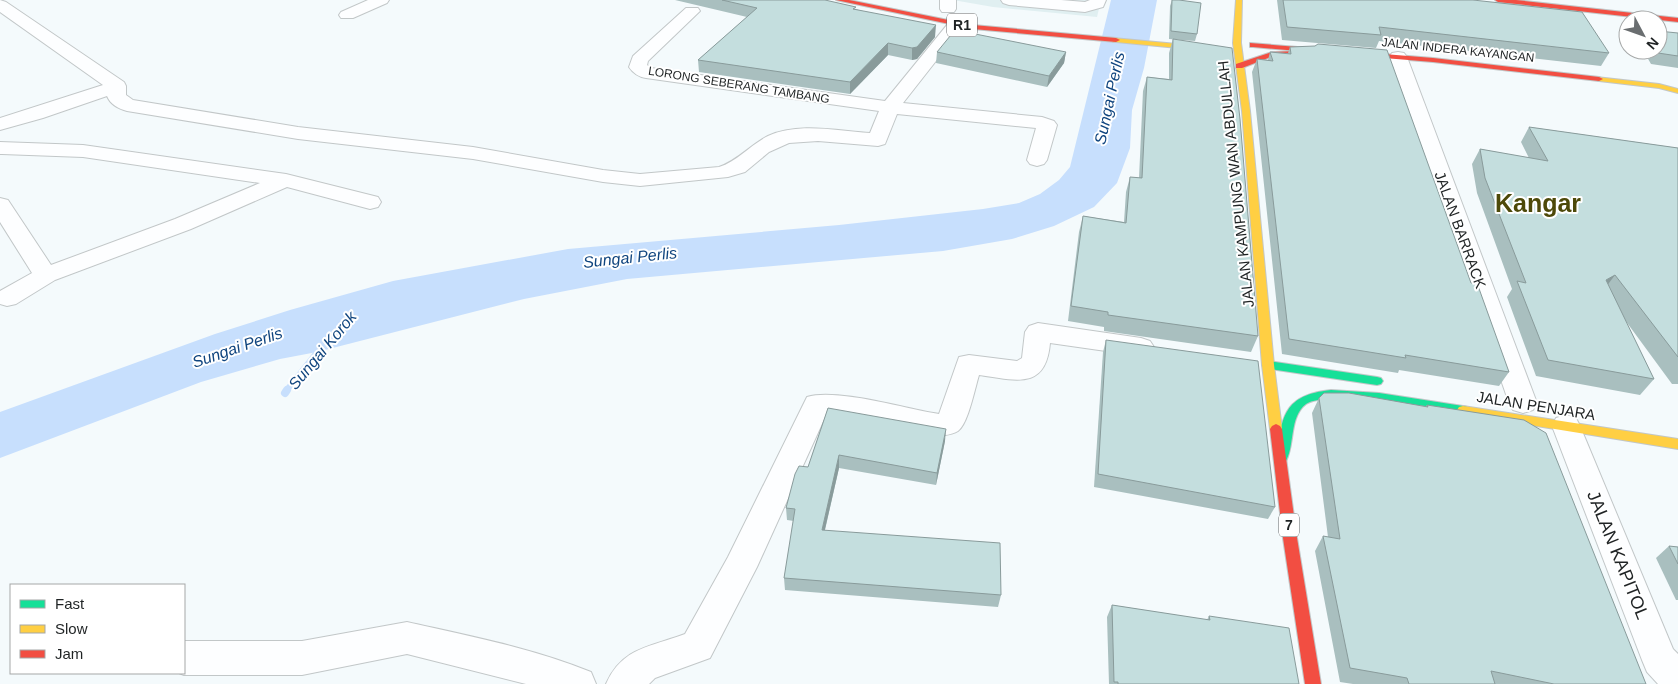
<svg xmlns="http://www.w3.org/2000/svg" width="1678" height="684" font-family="Arial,sans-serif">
<rect width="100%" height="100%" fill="#f4fafc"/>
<path fill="#e0eff1" d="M953,0H1101L1097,17L993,7Z"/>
<path fill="#c7dffd" d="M1111,0H1157L1144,68L1132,110L1130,148L1117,183L1094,207L1054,226L1012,239L943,251L627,279L524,299L317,352L280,359L201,382L0,458V412L215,334L290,310L393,281L568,249L839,225L983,209L1019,203L1040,194L1059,180L1070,167Z"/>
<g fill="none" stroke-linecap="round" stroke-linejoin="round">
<path stroke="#c7dffd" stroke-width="6" d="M286,391L322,346"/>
<path stroke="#c7dffd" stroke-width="8" d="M285,393L287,390"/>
<g stroke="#c2c7c8" stroke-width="2">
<g id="street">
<path d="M0,0L6,2L124,82L126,86V95L133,100L298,127L473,147L603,170L640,174L719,167C738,161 750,145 768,136C798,122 838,131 870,133L879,111L646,78C639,77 633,73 629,67L633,56L686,8H698L700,11L648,61L647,65L651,68L885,101L951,20H963L965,24L903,103L1042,117L1054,121L1057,125L1047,160L1044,164L1037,166L1030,164L1027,160L1036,128L897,114L885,144L878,146L818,141L789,143L769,152L745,172L728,177L640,186L603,182L473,159L298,139L127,111C119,109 110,104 107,96L43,118L0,130V118L103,85L0,12Z"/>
<path d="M368,0H389L387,3L353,18H341L339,15L341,12Z"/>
<path d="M940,0H956V9L954,12H942L940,9Z"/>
<path d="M1001,0H1061L1085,2L1090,0H1106L1103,7L1085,12L1009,5L1003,3Z"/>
<path d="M1398,52L1404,53L1407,57L1537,403L1533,410L1523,413L1513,410L1509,403L1389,57L1392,53Z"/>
<path d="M0,142L83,145L286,174L378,197L381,202L378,207L370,209L287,187L191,229L55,280L16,304L7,306L0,304V291L32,273L0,222V198L8,200L51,265L175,219L260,183L83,157L2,154H0Z"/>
<path d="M1038,323L1141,338L1150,341L1154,347L1150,353L1141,356L1050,343C1046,391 1015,380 979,375C975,388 968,424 958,431C952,435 944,435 938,436L872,421L826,415L757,567L710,658L655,678L649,684H606C622,647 651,647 685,634L728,557L807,397C837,388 906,409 939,414L959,357L969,355L1017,361L1022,358L1025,332L1029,326Z"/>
<path d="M1566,415L1576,418L1580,426L1673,649L1678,654V684H1658L1647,672L1642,660L1552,426L1556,418Z"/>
<path d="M407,622C469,636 532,648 591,672L596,684H526L407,654L302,675H184L179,673H184V641H302Z"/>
</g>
</g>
<g stroke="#c2c7c8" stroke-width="2">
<g id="fast">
<path d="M1268,361L1377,377L1381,378L1383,381L1381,384L1377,385L1264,368L1262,365L1264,362Z"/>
<path d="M1331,390L1379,393L1463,406L1467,407L1469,410L1467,413L1463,414C1434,410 1327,389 1306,404C1289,417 1295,445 1286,461L1281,463L1276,461L1275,458C1283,416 1283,395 1331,390Z"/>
</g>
</g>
<g stroke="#c2c7c8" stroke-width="2">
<g id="slow">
<path d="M1236,0H1242L1241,43L1250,111L1274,365L1282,429L1280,432H1272L1270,429L1262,365L1242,111L1233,43Z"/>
<path d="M1113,38L1209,47L1213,49L1209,51L1116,42H1113Z"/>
<path d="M1596,77L1659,84L1678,89V93L1659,88L1599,81L1595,79Z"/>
<path d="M1463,406L1678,439V449L1463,414L1459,413L1457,410L1459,407Z"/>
</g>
</g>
<g stroke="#c2c7c8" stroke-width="2">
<g id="jam">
<path d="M836,0H849L973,25L1116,38L1120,40L1116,42L973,29Z"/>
<path d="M1495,0H1516L1678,18V22L1498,2Z"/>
<path d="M1250,43L1433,58L1599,77L1603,79L1599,81L1433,62L1310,52L1304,55L1273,56L1242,68H1236V64L1272,52L1298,51L1253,47H1250Z"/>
<path d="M1276,424L1280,426L1282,429L1297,538L1321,684H1305L1283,538L1270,429L1272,426Z"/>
</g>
</g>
<use href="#street" fill="#fdfeff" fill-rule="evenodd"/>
<use href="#fast" fill="#16e098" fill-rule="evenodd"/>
<use href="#slow" fill="#ffcf43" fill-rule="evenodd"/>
<use href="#jam" fill="#f24e42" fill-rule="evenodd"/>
</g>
<g fill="#a9bfbf">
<path d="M675,0H825L856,9L935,37L917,59L912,60L888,55L850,94L699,72L698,60L747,17Z"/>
<path d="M1172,0L1197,34L1195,41L1169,39L1170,6Z"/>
<path d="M1277,0H1473L1609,53L1601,66L1379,41L1376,48L1282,40Z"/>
<path d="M1678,33V68L1651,64L1643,50H1658Z"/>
<path d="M1173,39L1258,336L1251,352L1104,331V327L1068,321L1079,232L1083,216L1124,222L1126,192L1130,177L1139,178L1143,91L1147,77L1169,79V53Z"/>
<path d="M1290,47L1471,283L1509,372L1499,386L1399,370L1398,373L1282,354L1252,72L1257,59L1268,60L1270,52L1288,53Z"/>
<path d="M937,52H1066L1064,63L1047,87L936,63Z"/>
<path d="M1529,127L1678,148V384H1672L1625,320L1654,379L1640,395L1536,376L1507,297L1512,289L1477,193L1472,164L1480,149L1529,158L1521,142Z"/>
<path d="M1106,340L1275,507L1268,519L1094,487L1103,352Z"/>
<path d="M1319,398L1426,406L1427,405L1646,684H1353L1340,682L1315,551L1323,536L1328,537L1312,413Z"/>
<path d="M828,408L945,441L936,485L839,468L825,530L1001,595L998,607L785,590L784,578L794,521L787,520L786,508L808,467Z"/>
<path d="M1669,546L1678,547V600H1676L1656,558Z"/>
<path d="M1112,605L1207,620L1209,616L1299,684H1109L1107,617Z"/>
</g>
<g fill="#899b9b">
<path d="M936,25L935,37L917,59L912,60V48Z"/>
<path d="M888,43V55L850,94V82Z"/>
<path d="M1066,52L1064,63L1047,87L1049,76Z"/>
<path d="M1615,275L1603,291L1606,280Z"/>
<path d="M946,429L945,441L936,485L937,473Z"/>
<path d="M839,455V468L822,542V530Z"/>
</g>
<g fill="#c4dede" stroke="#899b9b">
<path d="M722,0H825L856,7L853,9L936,25L917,47L912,48L888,43L850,82L698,60L757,8Z"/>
<path d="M1172,0H1179L1201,3L1197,34L1171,31Z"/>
<path d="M1283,0H1473L1582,12L1609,53L1379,27L1381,35L1287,27Z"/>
<path d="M955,30L1066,52L1049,76L937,52Z"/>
<path d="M1658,31L1678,33V56L1658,53L1656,50H1658Z"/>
<path d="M1173,39L1232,48L1240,119L1258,336L1108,315V312L1071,306L1083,216L1126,223L1130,177L1142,178L1147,77L1172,80Z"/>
<path d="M1318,44L1387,50L1471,283H1477L1509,372L1405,355L1406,358L1289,339L1257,59L1273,61L1270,52L1291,54L1290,47L1315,46Z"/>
<path d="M1529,127L1678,148V357L1615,275L1606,280L1654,379L1548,360L1517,281L1526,283L1485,178L1480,149L1548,161Z"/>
<path d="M1106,340L1258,361L1275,507L1098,474Z"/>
<path d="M1324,393H1349L1428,407L1427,405L1524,420L1546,433L1646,684H1554L1491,671L1495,684H1409L1407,678L1350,668L1323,536L1340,539L1319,398Z"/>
<path d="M828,408L946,429L937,473L839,455L822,530L1000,543L1001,595L784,578L795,509L786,508L795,474L799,466L808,467Z"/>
<path d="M1669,546L1678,547V564Z"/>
<path d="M1112,605L1210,620L1209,616L1289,628L1299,684H1118V682H1114Z"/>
</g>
<g text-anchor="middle" stroke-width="4" stroke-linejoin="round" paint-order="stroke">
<g font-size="12" fill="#1f2324" stroke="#fff">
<text transform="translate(1458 50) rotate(6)" y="4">JALAN INDERA KAYANGAN</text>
<text transform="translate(739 85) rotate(9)" y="4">LORONG SEBERANG TAMBANG</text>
</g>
<g fill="#fff" stroke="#626566" stroke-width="1">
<rect x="947" y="13.5" width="30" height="23" rx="4"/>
<rect x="1279" y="513.5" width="20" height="23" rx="4"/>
</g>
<g font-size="14" font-weight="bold" fill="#1f2324">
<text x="962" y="30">R1</text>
<text x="1289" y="530">7</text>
</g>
<g font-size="15" fill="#1f2324" stroke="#fff">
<text transform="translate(1236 184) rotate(-96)" y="5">JALAN KAMPUNG WAN ABDULLAH</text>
<text transform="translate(1460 230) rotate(70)" y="5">JALAN BARRACK</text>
<text transform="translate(1536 406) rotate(9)" y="5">JALAN PENJARA</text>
</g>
<g font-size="16" font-style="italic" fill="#10457f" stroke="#fff">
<text transform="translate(1109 98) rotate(-78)" y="6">Sungai Perlis</text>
<text transform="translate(630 257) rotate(-6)" y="6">Sungai Perlis</text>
<text transform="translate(237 347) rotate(-19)" y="6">Sungai Perlis</text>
<text transform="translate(322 350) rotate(-50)" y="6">Sungai Korok</text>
</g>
<g font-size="18" fill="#1f2324" stroke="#fff">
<text transform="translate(1618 555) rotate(68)" y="6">JALAN KAPITOL</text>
</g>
<g font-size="25" font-weight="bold" fill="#4d4909" stroke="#fff">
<text x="1538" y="212">Kangar</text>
</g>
</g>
<rect x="10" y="584" width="175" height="90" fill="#ffffff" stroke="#a5a7a7"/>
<rect x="20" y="600" width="25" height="8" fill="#16e098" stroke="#a5a7a7"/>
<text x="55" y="609" font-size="15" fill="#1f2324">Fast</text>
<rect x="20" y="625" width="25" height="8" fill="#ffcf43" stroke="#a5a7a7"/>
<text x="55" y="634" font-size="15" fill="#1f2324">Slow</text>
<rect x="20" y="650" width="25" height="8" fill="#f24e42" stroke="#a5a7a7"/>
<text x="55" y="659" font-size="15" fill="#1f2324">Jam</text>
<g transform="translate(1643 35) rotate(131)"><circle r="24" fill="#ffffff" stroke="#a5a7a7"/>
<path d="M0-4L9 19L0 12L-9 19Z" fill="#6a6e70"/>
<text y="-8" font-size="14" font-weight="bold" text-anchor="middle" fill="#1f2324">N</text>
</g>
</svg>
